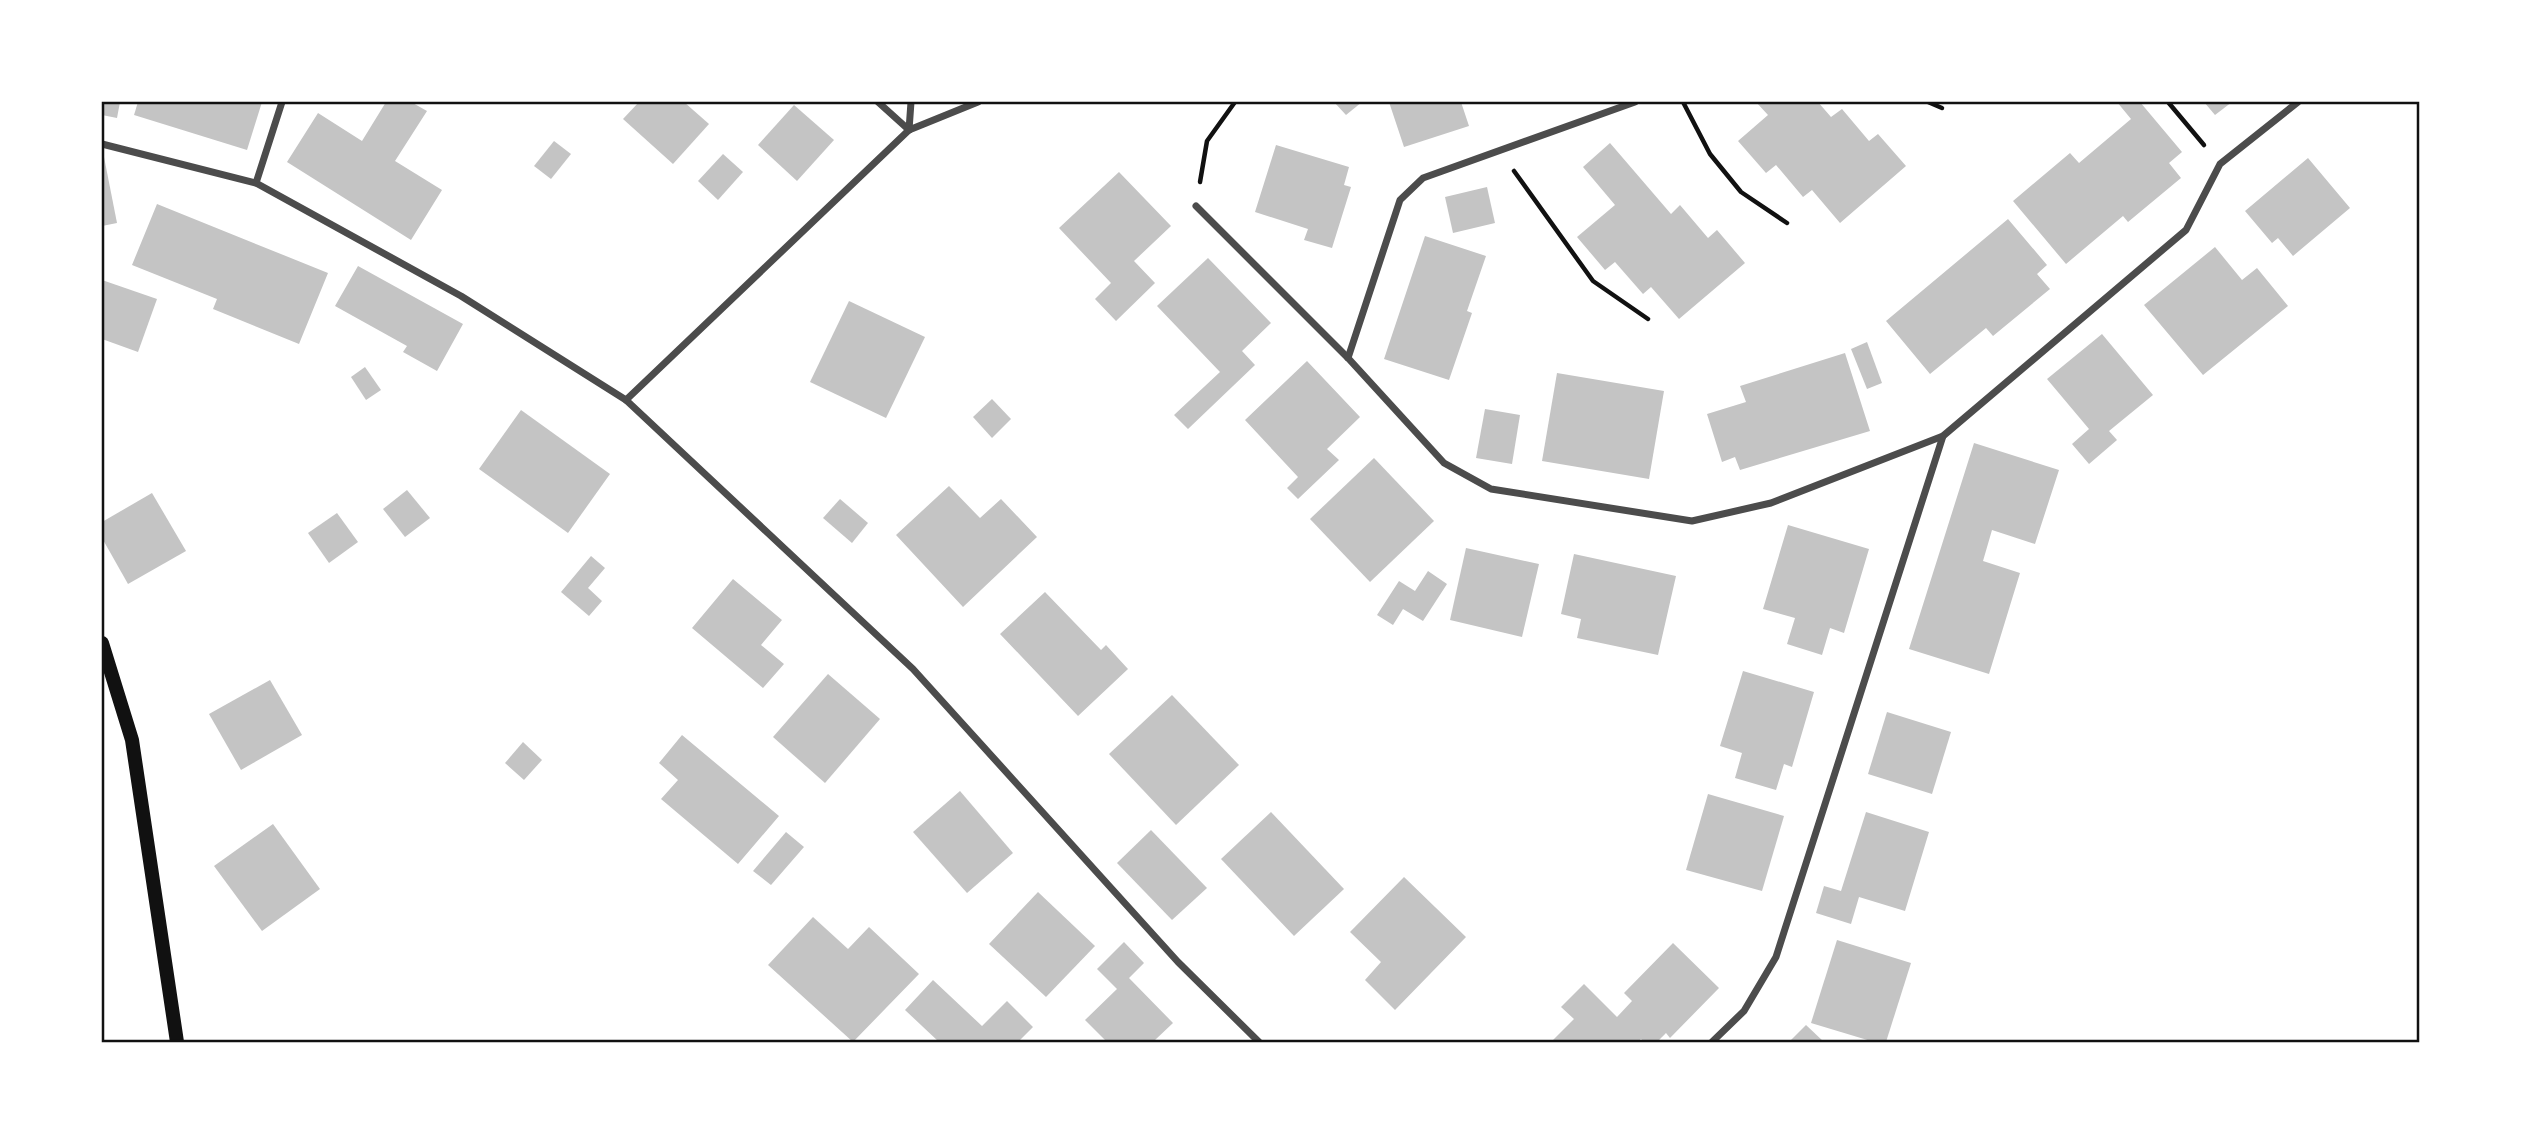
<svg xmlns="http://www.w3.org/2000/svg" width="2521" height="1144" font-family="'Work Sans',sans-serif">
<rect width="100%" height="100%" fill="#fff"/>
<g fill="#c4c4c4">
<path d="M102,102H120L117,118L102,115Z"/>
<path d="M138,102H262L247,150L134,115Z"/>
<path d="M386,102H411L427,111L395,161L442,190L411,240L287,162L318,113L362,141Z"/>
<path d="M639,102H684L709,124L673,164L623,119Z"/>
<path d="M1334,102H1362L1346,115Z"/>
<path d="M1389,102H1461L1469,126L1404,147Z"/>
<path d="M1756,102H1818L1831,117L1842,109L1869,141L1878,134L1906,166L1840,223L1812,190L1803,197L1776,165L1766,173L1738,141L1768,115Z"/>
<path d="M2117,102H2140L2182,152L2169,163L2181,178L2128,222L2123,216L2066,264L2013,201L2070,153L2079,163L2131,119Z"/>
<path d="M2204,102H2232L2215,115Z"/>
<path d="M794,105L834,140L797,181L758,145Z"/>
<path d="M554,141L571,154L551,179L534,166Z"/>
<path d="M1610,143L1671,214L1680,205L1708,238L1717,230L1745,263L1679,319L1651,287L1643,294L1615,262L1605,270L1577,237L1615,205L1583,167Z"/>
<path d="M1276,145L1349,167L1344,185L1351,187L1332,248L1304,240L1308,229L1255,212Z"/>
<path d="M723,154L743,172L718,200L698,181Z"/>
<path d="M102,157H104L117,223L102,226Z"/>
<path d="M2308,158L2350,208L2293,256L2278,238L2272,243L2245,211Z"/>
<path d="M1119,172L1171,226L1134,261L1155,283L1116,321L1095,299L1111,283L1059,228Z"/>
<path d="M1487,187L1495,223L1453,233L1445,197Z"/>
<path d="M157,204L328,273L299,344L213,309L217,299L132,265Z"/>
<path d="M2008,219L2047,265L2037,274L2050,289L1993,336L1986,328L1930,374L1886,321Z"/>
<path d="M1425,236L1486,256L1467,311L1472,313L1449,380L1384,359Z"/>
<path d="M2215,247L2242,280L2257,268L2288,306L2203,375L2144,305Z"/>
<path d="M1208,258L1271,323L1242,351L1255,365L1188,429L1174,415L1220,372L1157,306Z"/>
<path d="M358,266L463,324L437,371L403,352L407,346L335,306Z"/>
<path d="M102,280L157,299L138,352L102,339Z"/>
<path d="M849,301L925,337L886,418L810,382Z"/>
<path d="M2102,334L2153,395L2109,431L2117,440L2089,464L2072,444L2089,429L2047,379Z"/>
<path d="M1867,342L1882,383L1867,389L1851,349Z"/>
<path d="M1845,353L1870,431L1740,470L1735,457L1722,462L1707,414L1746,402L1740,386Z"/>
<path d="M1307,361L1360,417L1327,449L1339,460L1298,499L1287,488L1298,477L1245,420Z"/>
<path d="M365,367L381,390L366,400L351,377Z"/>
<path d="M1557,373L1664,391L1649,479L1542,461Z"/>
<path d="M992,399L1011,419L992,438L973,417Z"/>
<path d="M1485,409L1520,415L1512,464L1476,458Z"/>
<path d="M521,410L610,474L568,533L479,469Z"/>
<path d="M1974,443L2059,470L2035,544L1992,530L1983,561L2020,573L1989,674L1909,649Z"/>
<path d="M1374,458L1434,521L1370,582L1310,519Z"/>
<path d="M949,486L980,518L1001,499L1037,537L963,607L896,535Z"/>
<path d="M407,490L430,518L405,537L383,509Z"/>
<path d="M152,493L186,551L128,584L102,538V522Z"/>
<path d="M840,499L868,523L852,543L823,518Z"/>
<path d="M337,513L358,542L329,563L308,533Z"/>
<path d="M1788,525L1869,549L1844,633L1830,628L1822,655L1787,644L1795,618L1763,609Z"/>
<path d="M1466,548L1539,564L1522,637L1450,620Z"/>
<path d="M1574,554L1676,576L1658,655L1577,638L1581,619L1561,614Z"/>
<path d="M591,556L605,568L588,588L602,601L589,616L561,592Z"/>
<path d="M1428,571L1447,584L1423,621L1403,609L1393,625L1377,615L1399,581L1415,591Z"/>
<path d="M733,579L782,620L761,645L784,664L763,688L692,628Z"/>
<path d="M1045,592L1101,650L1106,645L1128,669L1078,716L1000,634Z"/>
<path d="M1743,671L1814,692L1792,767L1784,764L1776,790L1735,778L1742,753L1720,746Z"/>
<path d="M828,674L880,719L825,783L773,737Z"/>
<path d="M270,680L302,735L241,770L209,714Z"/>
<path d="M1172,695L1239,765L1176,825L1109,754Z"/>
<path d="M1887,712L1951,732L1932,794L1868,774Z"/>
<path d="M682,735L779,816L738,864L661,799L678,780L659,763Z"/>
<path d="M523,742L542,760L524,780L505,763Z"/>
<path d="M960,791L1013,853L967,893L913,832Z"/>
<path d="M1708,794L1784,816L1762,891L1686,870Z"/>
<path d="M1271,812L1344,889L1294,936L1221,859Z"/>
<path d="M1866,812L1929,832L1905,911L1859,897L1851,924L1816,913L1824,886L1841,891Z"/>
<path d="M273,824L320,889L262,931L214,866Z"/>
<path d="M1151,830L1207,888L1172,920L1117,863Z"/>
<path d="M786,832L804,847L771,885L753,871Z"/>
<path d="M1404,877L1466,937L1395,1010L1365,980L1381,962L1350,932Z"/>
<path d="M1038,892L1095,946L1046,997L989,944Z"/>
<path d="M813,917L848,949L869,927L919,974L853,1042L768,965Z"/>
<path d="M1837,940L1911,963L1886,1042H1874L1811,1023Z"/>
<path d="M1124,942L1144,963L1129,978L1173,1023L1155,1040L1157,1042H1107L1085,1020L1117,989L1097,969Z"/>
<path d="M1673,943L1719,988L1670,1038L1666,1033L1657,1042H1644L1641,1039L1638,1042H1551L1574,1019L1561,1007L1584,984L1617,1017L1632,1001L1624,993Z"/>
<path d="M933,980L982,1026L1007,1001L1033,1027L1018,1042H939L905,1010Z"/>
<path d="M1806,1025L1824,1042H1789Z"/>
</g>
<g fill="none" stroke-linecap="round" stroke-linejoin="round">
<g stroke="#111" stroke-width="4.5">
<path d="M1683,102L1710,154L1741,192L1787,223"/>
<path d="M1928,102L1942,108"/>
<path d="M2168,102L2204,145"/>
<path d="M1514,171L1593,281L1648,319"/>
<path d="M1200,182L1207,141L1235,102"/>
</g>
<g stroke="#4c4c4c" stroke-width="7">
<path d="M878,102L909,130"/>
<path d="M909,130L911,102"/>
<path d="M102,144L256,183L461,296L626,400L913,669L1178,962L1259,1042"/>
<path d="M256,183L282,102"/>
<path d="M1196,206L1348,358L1444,463L1491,489L1692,521L1771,503L1943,436L2186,230L2220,164L2298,102"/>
<path d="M1348,358L1400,200L1423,178L1635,102"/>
<path d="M626,400L909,130L978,102"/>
<path d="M1712,1042L1744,1011L1776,957L1943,436"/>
</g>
<path stroke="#111" stroke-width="14" d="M102,643L132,740L177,1042"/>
</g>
<rect width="2521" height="1144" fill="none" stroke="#ffffff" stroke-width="206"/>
<rect x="103" y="103" width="2315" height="938" fill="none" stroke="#111" stroke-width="2.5"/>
</svg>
